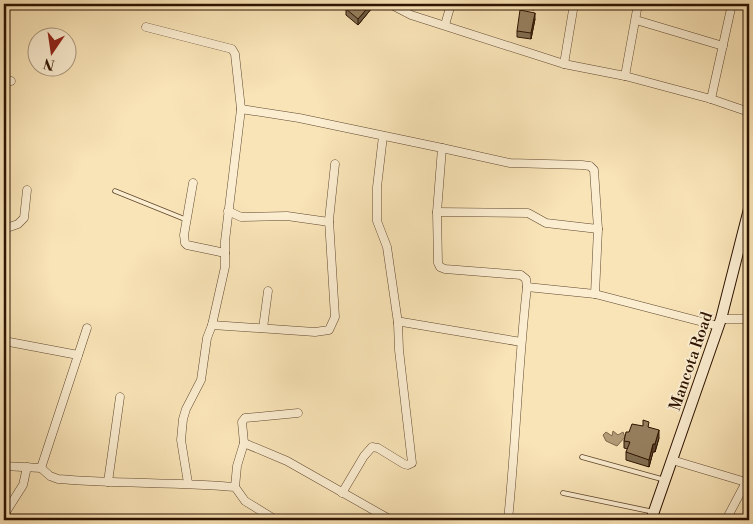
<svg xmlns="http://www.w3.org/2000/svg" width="753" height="524" font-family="'Libre Bodoni',serif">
<rect width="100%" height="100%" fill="#f9e4b7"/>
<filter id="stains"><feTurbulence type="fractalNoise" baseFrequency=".004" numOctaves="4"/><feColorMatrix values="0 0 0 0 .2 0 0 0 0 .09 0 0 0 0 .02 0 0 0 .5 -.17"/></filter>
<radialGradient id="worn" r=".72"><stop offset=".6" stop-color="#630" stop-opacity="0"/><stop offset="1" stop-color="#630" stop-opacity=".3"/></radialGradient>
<path fill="#b49d79" stroke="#7e6649" d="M613,431L618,435L623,432L625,437L617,446L606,441L603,435L606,432L612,436Z"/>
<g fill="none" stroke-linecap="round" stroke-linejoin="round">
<g stroke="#60472e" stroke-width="5.5">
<g id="lane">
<path d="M115,191L187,220"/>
<path d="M582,457L665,480"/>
<path d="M563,493L654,512"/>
</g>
</g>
<g stroke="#60472e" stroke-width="9">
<g id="street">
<path d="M390,4L411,15L564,64L625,76L711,99L749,112"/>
<path d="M636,20L723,46"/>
<path d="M445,25L451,4"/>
<path d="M146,27L232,49L235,54L241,109L225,241V267L212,325L207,338L201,380L186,409L183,419L181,440L188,483"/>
<path d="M564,64L574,4"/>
<path d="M625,76L638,4"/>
<path d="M4,81H11"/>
<path d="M711,99L732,4"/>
<path d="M241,109L299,118L442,148L437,212L438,263L440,267L445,269L521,275L526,279L527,287C518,365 516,443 508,520"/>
<path d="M383,136L377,187V221L387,247L398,323"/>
<path d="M442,148L510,163L582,165L590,166L594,170L598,229L595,294"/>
<path d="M193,183L184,235L185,243L187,245L225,253"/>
<path d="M228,211L241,217L287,216L329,222"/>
<path d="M437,212L528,213L546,223L598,229"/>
<path d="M4,229L18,224L24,218L27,190"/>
<path d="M527,287L595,294L718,326"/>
<path d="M721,319H749"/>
<path d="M212,325L315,332L329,330L335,317L329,220L335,164"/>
<path d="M263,328L268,291"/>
<path d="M4,341L78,355"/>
<path d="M244,443L242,422L245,418L298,413"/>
<path d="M672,460L749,483"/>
<path d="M4,466L41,468L50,476L58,479C117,484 176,482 235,487L245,501L276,520"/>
<path d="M41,468L87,328"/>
<path d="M108,482L120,397"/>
<path d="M235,487L237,466L244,443L287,461L391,520"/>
<path d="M342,493L364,456L372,447L378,448L404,464L408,465L412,463L399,350L398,323L402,322L521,342"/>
<path d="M4,515L23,485L27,467"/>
<path d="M726,520L746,482"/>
</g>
</g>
<g stroke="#2d1300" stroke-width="12">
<path id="secondary" d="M651,520L721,319L749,209"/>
</g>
<use href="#lane" stroke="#fbedd0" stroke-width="4"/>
<use href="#street" stroke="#fbedd0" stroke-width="8"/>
<use href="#secondary" stroke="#fbedd0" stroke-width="10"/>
</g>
<g fill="#826e52" stroke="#2d1300">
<path d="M372,4V8L358,25L346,15V9Z"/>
<path d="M519,4H536L534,10L519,7Z"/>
<path d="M535,19L531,39L517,37V31Z"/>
<path d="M649,427L659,438L655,452H653L649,467L626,460V452L628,449L624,448V441L629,432Z"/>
</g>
<g fill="#6a5a42" stroke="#2d1300">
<path d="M371,4H372V8L358,25V19Z"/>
<path d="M535,13V19L531,39V33Z"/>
<path d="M659,430V438L655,452V444Z"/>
<path d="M653,444V452L649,467V460Z"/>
</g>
<g fill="#97805f" stroke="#2d1300">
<path d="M351,4H371L358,19L346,9Z"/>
<path d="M520,10L535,13L531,33L517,31Z"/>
<path d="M643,420L649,422L648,427L659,430L655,444H653L649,460L626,452L630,442L624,441L626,432H629L632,424L643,426Z"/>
</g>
<g text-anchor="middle" stroke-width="4" stroke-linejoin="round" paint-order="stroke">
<g font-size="16" fill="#2d1300" stroke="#fbedd0">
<text transform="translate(690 361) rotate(-71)" y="6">Mancota Road</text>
</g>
</g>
<rect width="753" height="524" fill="none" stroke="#f9e4b7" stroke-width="20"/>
<rect x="5" y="5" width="743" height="514" fill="none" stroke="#2d1300" stroke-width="2.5"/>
<rect x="10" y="10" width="733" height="504" fill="none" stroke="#2d1300"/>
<g transform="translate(52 52) rotate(193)"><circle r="24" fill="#fbedd0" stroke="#a9967d"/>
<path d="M0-4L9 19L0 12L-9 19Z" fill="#8f2418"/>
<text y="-8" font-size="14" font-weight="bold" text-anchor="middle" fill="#2d1300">N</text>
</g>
<rect width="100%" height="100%" filter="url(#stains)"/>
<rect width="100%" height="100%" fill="url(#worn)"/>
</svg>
